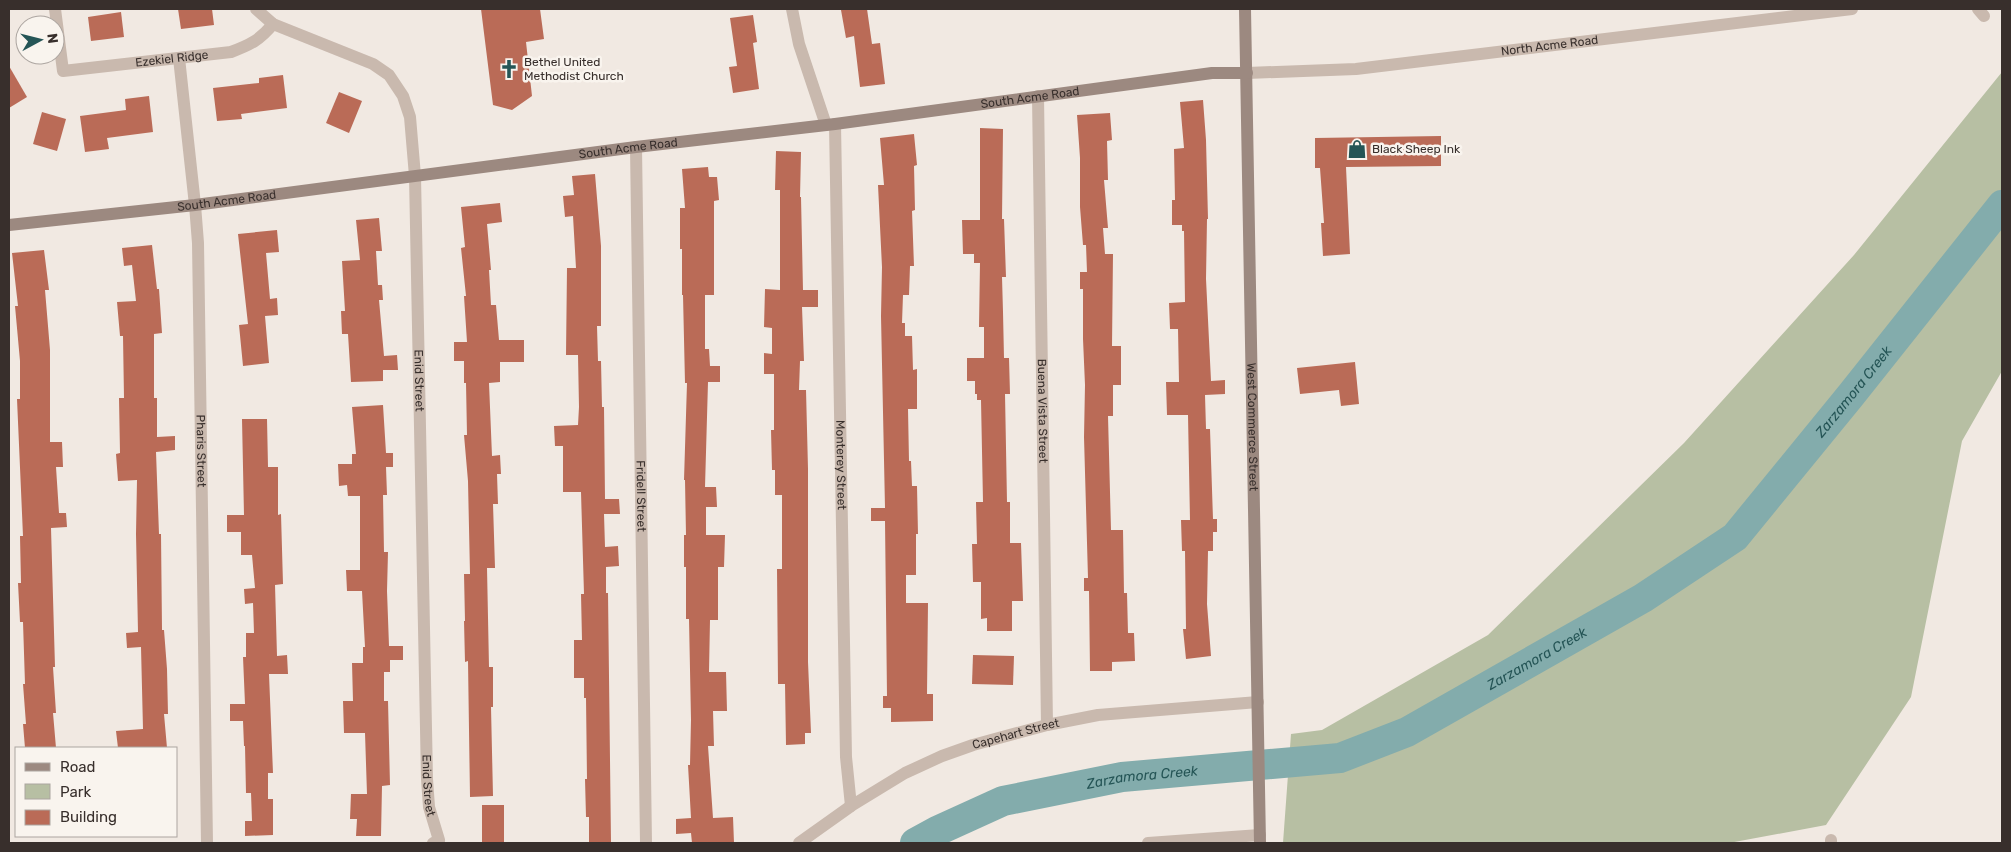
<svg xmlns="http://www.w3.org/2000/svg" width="2011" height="852" font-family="Rubik,sans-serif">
<rect width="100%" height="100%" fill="#f1e9e2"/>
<path fill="#b7bfa3" d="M2002,72V371L1962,441L1911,697L1826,825L1729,843H1283L1291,734L1322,730L1488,635L1684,443L1854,255Z"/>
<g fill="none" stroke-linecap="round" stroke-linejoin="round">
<path stroke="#83acac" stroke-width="30" id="s1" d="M915,843L937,831L1003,801L1122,777L1340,758L1407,732L1643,598L1735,537L1851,395L2002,205"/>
</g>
<g fill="#ba6b57">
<path d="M178,9H212L214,25L181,29Z"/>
<path d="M481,9H540L544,39L526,42L532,96L512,110L493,105Z"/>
<path d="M850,9H867L872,44L880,43L885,84L860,87L854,36L846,38L841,10Z"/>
<path d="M121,12L124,37L91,41L88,17Z"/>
<path d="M753,15L757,42L753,43L759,89L733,93L729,67L737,66L730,18Z"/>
<path d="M9,66L27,97L9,108Z"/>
<path d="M283,75L287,108L241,114L242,119L217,121L213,88L259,83V78Z"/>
<path d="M339,92L362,101L349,133L326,123Z"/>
<path d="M149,96L153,132L107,138L109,149L85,152L80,116L126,110L125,99Z"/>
<path d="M1203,100L1206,140L1208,219H1207L1206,279L1211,381L1225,380V394L1205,395L1206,429H1210L1213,519H1217V532H1213V551H1208L1207,604L1211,656L1186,659L1183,629H1186L1185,551H1182L1181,520H1190L1188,415H1167L1166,382H1179L1178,329H1170L1169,303L1185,302L1184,231H1182V225H1172V200H1175L1174,149L1184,148L1180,102Z"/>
<path d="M42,112L66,119L57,151L33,144Z"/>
<path d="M1110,113L1112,140L1107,141L1108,180H1104L1108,228H1103L1105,254H1113L1112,346H1121V385H1113V416H1108L1111,530H1123L1124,593H1127L1128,633H1134L1135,661L1112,662V671H1090L1089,591H1084V578H1088L1084,437L1085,385L1083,339V289H1080V272H1087L1086,245H1083L1080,207V158L1077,115Z"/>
<path d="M980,128L1003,129L1002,219H1004L1006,277H1002L1003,312L1004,358H1009L1010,394H1005L1007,502H1010V543H1021L1023,601H1012V631H987V618L981,619V582H973L972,544H977L976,502H983L981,400H977V394H975V381H967V358H984V327H979L980,263H974V254H963L962,220H980Z"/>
<path d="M914,134L917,165L914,166L915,210L912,211L914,266H910L909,295H903L902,323H905V336H912L913,370L917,369V409H908L909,461H911L912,486H917L918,534H916V575H906V603H928L927,694H933V721L891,722V708H883V696H887L885,521H871V508H885L881,316L882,267L878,185H884L880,138Z"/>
<path d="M1441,136V166L1346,167L1350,254L1323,256L1321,223H1324L1320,168H1315V138Z"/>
<path d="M776,151L801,152L800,197H801L803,290H818V307H802L804,361H800L799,390H806L808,469V662L811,733H805V744L786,745L785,684H778L777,569H782V495H775V470H772L771,430H774V374H764V353L772,354V328L764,327L765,289L780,290V190H775Z"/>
<path d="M708,167L709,177H717L719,200L714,201V295H705V349H709L710,366H720V382H708L705,487H716L717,507H706V535H725L724,567H718V620H710L709,672H726L727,711H713L714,746H708L713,818L733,817L734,843H692L691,833L676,834V819L691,818L688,765H690L691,720L689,619H686V567H684V535H686L685,480H684L687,383H685L683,295H682V249H680V208H685L682,169Z"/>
<path d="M595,174L601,246V326H597L598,361H601L602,407H604L605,499H619L620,514H604L605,547L618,546L619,566L606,567V593H608L611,843H589V817H586L585,779H587L586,698H584V678H574V640H582L581,594H584L581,492H563V446H555L554,426L578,425L579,407L578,355H566L567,268H576L573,216L565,217L563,196L574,195L572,176Z"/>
<path d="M500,203L502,222L487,224L491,270H489L491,305H496L499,340H524V362H500V382L489,383L492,456L500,455L501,474H497L498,504H493L495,568H487L489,667H493V707H491L493,796L470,797L468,661L465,662L464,621H465L464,574H470L468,481L464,435H467L466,383H464V361H454V342H467L464,296H466L461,248L465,247L461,207Z"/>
<path d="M379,218L382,251H376L378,285H382L383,300H379L384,356L397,355L398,370H383V381L351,382L348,334H342L341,311H345L342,261L360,260L356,220Z"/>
<path d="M277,230L279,252L266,253L270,299L277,298L278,315L265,316L269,363L243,366L239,325L248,324L238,234Z"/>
<path d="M152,245L157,289H159L162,333L154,334V398H157V437L175,436V450L156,452L159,534H161L162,630H164L167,669L168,714H164L167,748H118L116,731L143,729L141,647L127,648L126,633L138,632L136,534L137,480L118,481L116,454L120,453L119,398H124L123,336H120L117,302L136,301L132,265L124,266L122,248Z"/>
<path d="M44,250L49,290H45L50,350V442H62L63,467H56L59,513H66L67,527L51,528L55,667H53L56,713H53L56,748H25L23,724H26L23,684H25L23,622H20L18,583H21L20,536H23L17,399H20V361L15,306H18L12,253Z"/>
<path d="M1355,362L1359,404L1341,406L1339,390L1300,394L1297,368Z"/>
<path d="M383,405L386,453H393V467H386L387,495H383L384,552H388L387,591L389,646H403V660H390V672H384V701H388L390,785L382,786L381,836H356L357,819H350L351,794H367L365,733H344L343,701H353L352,663H363V647H365L362,591H347L346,570H360V496H348L347,485L339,486L338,464H352V454H356L352,407Z"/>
<path d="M242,419H267L268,467H278V515L281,514L283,584L275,585L277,656L287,655L288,674H269L273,773H268V799H273V835L245,836V821H252L251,793H246L245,746H244L243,721H230V704H245L243,657H246V633H254L253,603L245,604L244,589L255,588L252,555H241V532H227V515H244Z"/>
<path d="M973,655L1014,656L1013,685L972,684Z"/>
<rect x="482" y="805" width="22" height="38"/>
</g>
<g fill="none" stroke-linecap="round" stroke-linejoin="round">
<g stroke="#c9b9ae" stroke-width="12">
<path id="s2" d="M55,9L63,71L231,52C250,45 260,40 273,24"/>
<path id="s3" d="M256,9L273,24L373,64L389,75L403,96L410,117L415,176L427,779L429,807L439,840L433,843"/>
<path d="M792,9L799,44L826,125"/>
<path d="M1978,9L1984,16"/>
<path id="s4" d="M179,58L195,205L198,243L207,843"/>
<path id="s5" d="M1247,73L1356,69L1852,9"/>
<path id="s6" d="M1038,96L1047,725"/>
<path id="s7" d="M835,124L846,757L851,806"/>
<path id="s8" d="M636,147L646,843"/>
<path d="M1831,840V843"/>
<path id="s9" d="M799,843L851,806L905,773L942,756L973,745L1047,725L1098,715L1258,702"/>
<path d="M1148,843L1260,835"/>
</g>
<g stroke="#9c8980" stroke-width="12">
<path id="s10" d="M1245,9L1260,843"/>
<path id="s11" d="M9,225L195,205L636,147L835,124L1212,73H1247"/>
</g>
</g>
<defs>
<g id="church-bare" transform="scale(1.5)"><path d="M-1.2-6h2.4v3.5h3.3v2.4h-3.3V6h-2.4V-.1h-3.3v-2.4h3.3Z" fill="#255556" stroke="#f9f4ee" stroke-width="2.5" paint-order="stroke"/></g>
<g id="shop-bare" transform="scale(1.5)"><path d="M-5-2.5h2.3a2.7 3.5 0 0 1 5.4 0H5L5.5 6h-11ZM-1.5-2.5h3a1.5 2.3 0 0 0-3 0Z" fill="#255556" stroke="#f9f4ee" stroke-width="2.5" paint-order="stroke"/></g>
</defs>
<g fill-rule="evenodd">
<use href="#church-bare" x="509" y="69"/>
<use href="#shop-bare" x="1357" y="149"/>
</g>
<g text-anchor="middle" stroke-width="5" stroke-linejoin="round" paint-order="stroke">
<g font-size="12" fill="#382f2c" stroke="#f9f4ee">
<text dy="4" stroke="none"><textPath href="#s5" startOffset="304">North Acme Road</textPath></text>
<text dy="4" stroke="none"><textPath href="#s2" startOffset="172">Ezekiel Ridge</textPath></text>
<text dy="4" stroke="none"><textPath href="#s11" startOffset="1029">South Acme Road</textPath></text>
<text dy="4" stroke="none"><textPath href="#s11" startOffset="624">South Acme Road</textPath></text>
<text dy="4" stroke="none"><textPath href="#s11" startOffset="219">South Acme Road</textPath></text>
<text dy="4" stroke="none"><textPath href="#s3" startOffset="461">Enid Street</textPath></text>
<text dy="4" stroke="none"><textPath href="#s6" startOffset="315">Buena Vista Street</textPath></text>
<text dy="4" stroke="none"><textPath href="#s10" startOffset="418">West Commerce Street</textPath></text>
<text dy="4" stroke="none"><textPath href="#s4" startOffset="394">Pharis Street</textPath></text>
<text dy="4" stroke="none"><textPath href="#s7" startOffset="341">Monterey Street</textPath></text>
<text dy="4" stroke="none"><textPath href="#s8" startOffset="349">Fridell Street</textPath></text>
<text dy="4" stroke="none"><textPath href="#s9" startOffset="245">Capehart Street</textPath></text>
<text dy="4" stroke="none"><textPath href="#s3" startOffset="866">Enid Street</textPath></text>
</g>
<g font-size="12" fill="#382f2c" stroke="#f9f4ee" text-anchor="start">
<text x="524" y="66">Bethel United<tspan x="524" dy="14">Methodist Church</tspan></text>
<text x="1372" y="153">Black Sheep Ink</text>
</g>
<g font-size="14" font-style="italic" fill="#255556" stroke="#f9f4ee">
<text dy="5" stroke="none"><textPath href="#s1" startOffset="1079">Zarzamora Creek</textPath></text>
<text dy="5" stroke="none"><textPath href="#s1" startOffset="659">Zarzamora Creek</textPath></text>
<text dy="5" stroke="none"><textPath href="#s1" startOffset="239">Zarzamora Creek</textPath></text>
</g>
</g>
<rect width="2011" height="852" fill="none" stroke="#382f2c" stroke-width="20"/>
<rect x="15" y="747" width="162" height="90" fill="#f9f4ee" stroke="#aca5a0"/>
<rect x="25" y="763" width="25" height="8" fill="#9c8980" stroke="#aca5a0"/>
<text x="60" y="772" font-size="15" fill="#382f2c">Road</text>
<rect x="25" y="784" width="25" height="15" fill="#b7bfa3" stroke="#aca5a0"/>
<text x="60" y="797" font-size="15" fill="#382f2c">Park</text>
<rect x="25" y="810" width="25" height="15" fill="#ba6b57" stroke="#aca5a0"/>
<text x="60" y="822" font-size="15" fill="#382f2c">Building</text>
<g transform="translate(40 40) rotate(83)"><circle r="24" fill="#f9f4ee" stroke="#aca5a0"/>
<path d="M0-4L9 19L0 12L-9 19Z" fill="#255556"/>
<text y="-8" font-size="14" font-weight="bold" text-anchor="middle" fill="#382f2c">N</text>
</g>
</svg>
